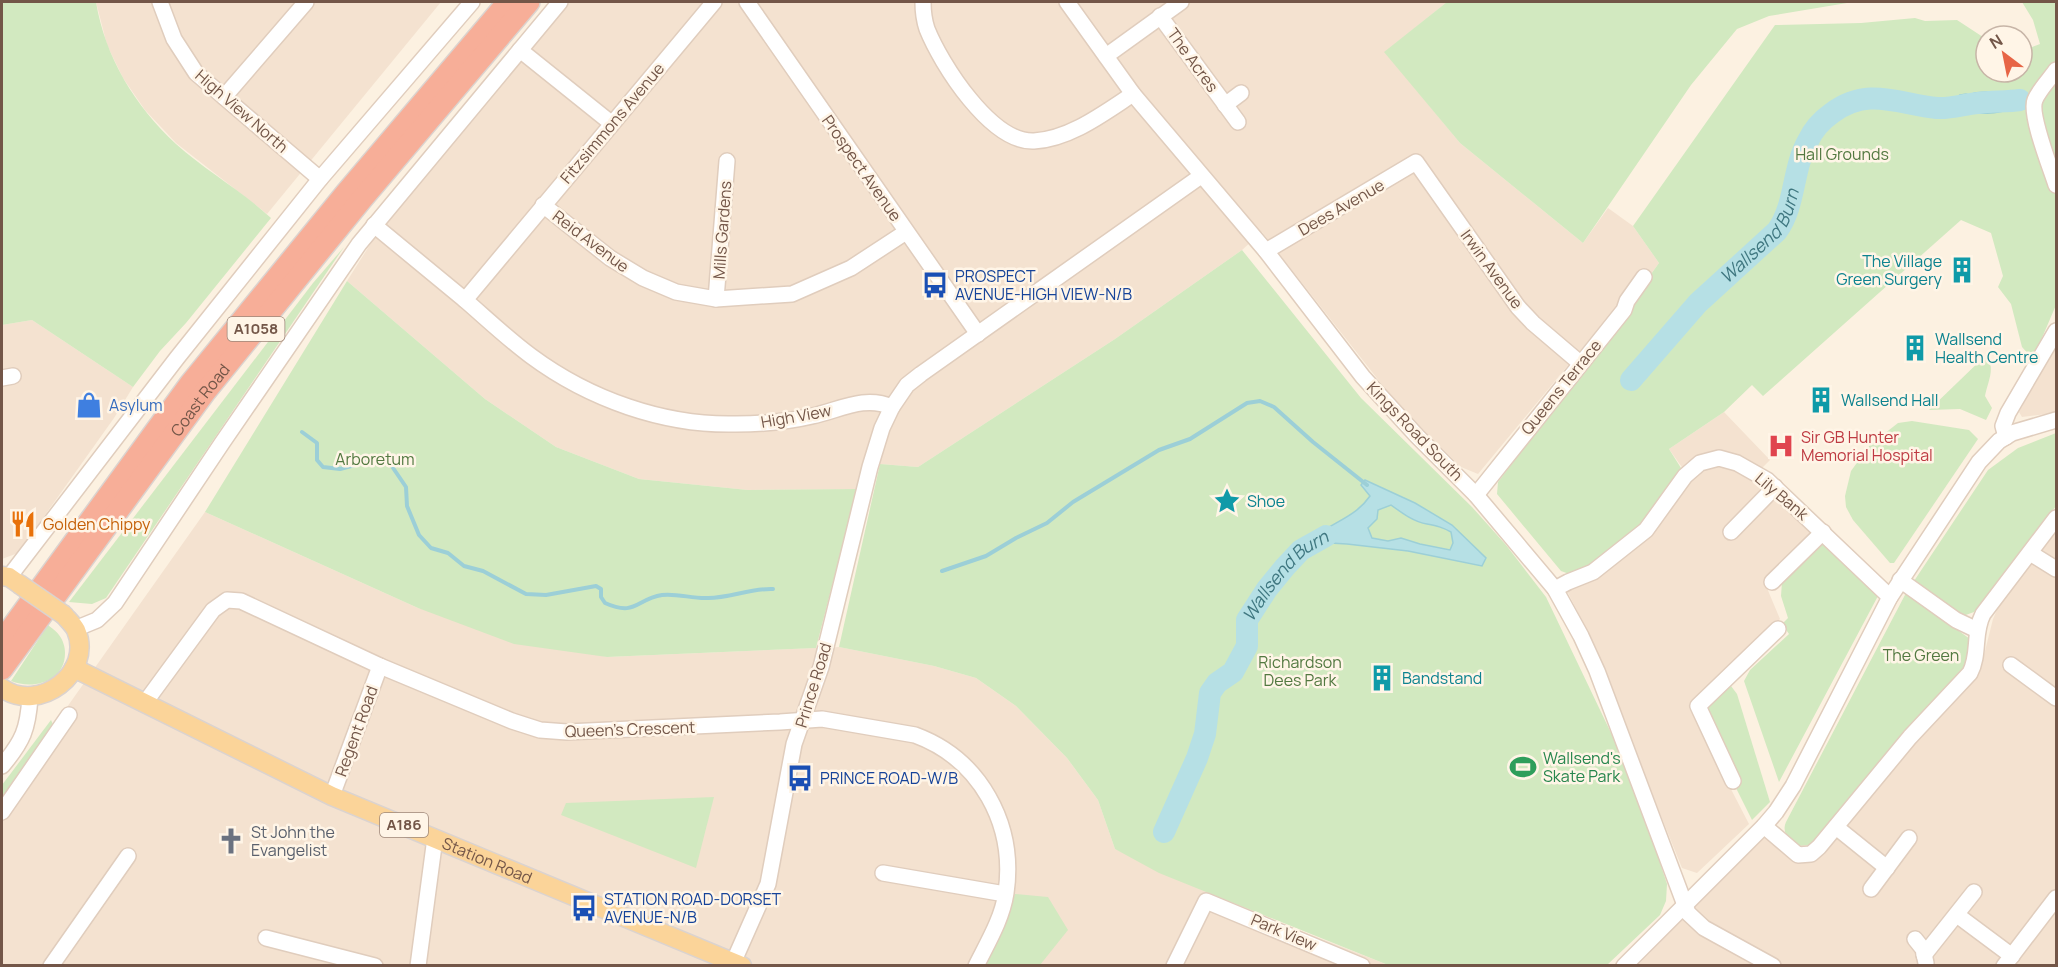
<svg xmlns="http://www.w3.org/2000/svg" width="2058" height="967" font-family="Manrope,sans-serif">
<rect width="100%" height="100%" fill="#fcf1e1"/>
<g fill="#f4e2d0">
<path d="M96,2H441L267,214L176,143L145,110L123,78L107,45Z"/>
<path d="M570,2H1447L1385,52L1460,143L1583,243L1608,208L1633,226L1659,263L1648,278L1641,277L1478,474L1461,467L1398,405L1262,232L1242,250L1115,339L918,467L880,464L857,489L748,490L639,479L556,447L485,399L347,281L378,232Z"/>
<path d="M32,320L133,387L114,418L18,553L2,559V325Z"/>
<path d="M2056,345V413L2022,417L2019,412Z"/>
<path d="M1724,412L1770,460L1755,475L1816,533L1764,581L1780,619L1689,708L1749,824L1697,873L1682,868L1626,729L1597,650L1565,587L1590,579L1664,520L1691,480L1669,449Z"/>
<path d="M205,512L418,608L607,657L839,647L934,666L976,678L1016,706L1067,758L1098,800L1115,849L1271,919L1388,965L2,966V799Z"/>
<path d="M2056,527V965L1637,966L1764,836L1793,860L1800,863H1811L1818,858L1920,737L1974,681L1982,663L1993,619L2000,603Z"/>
</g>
<g fill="#d2e9c0">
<path d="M2,2H96C105,57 135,106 176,144C206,171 242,191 271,218L186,323L160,351L133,387L32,320L2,325Z"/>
<path d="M1447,2H1853L1769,16L1737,29L1691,85L1583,243L1460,143L1384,52Z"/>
<path d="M2022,2H2056V305L2033,359L2022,347L2011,304L1998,287L2003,276L1991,233L1961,220L1763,396L1752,385L1724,412L1669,449L1681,468L1644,524L1590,569L1572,575L1561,571L1497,494L1498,482L1559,402L1659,263L1633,226L1775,25L1861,23L1915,18L1925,21L1957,20L1986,39V72H2022V51L2040,44L2033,20Z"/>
<path d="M344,247L106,598L92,604L69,602L313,283Z"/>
<path d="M1242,250L1361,398L1472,507L1506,545L1546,597L1612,735L1646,820L1667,884L1666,901L1660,915L1607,965H1388L1159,873L1115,849L1098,800L1067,758L1016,706L976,678L934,666L839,647L880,464L918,467L1115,339Z"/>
<path d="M347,281L485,399L556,447L639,479L748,490L857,489L816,648L607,657L514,644L418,608L205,512Z"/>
<path d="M1986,355C1996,368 1988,381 1985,396L1992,408L1986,420L1960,409L1929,410Z"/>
<path d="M1912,421L1969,430L1978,439L1894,563H1890L1853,520L1846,507L1845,496L1851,471L1870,445L1898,423Z"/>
<path d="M2056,433V506L1980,606L1974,612L1963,616L1914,581L1988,470L2018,448Z"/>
<path d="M1821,544H1826L1878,596L1779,782L1744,681L1750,670L1789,634L1782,624L1788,618L1781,596L1782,582Z"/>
<path d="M1906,593L1970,639L1968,665L1811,845L1799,846C1790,839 1781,834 1786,822Z"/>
<path d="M48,625C52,628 57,632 59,635C63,640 65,647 65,653C65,682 33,690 11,681Z"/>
<path d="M1725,686H1731L1737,694L1770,802L1752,820L1734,784L1707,710V707Z"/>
<path d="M51,720L55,729L2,804V785Z"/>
<path d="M714,797L696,868L561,815L566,803Z"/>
<path d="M1015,894L1048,897L1068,930L1040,965L984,966L1009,914Z"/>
</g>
<g fill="#b6e0e5" stroke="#9ccfd7" stroke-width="1.5" fill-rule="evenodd">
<path d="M1986,92L2019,95L2020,105C1994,117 1978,114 1951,108L1956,101L1962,99L1960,95L1966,94L1971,96L1974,93Z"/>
<path d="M1365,480L1415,503L1452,525L1486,558L1482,566L1408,551L1347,544L1330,543L1301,550V546C1321,526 1353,521 1370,496L1361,485ZM1391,505C1402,513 1414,522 1427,524C1437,526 1442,527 1451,532L1453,543L1450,550L1420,544L1401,538L1388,541L1372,538L1368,528L1377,519L1378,510Z"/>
</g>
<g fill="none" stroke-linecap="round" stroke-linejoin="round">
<g stroke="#9ccfd7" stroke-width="4">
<path d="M302,432L317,443V460L323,467L340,469L374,460L389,462L406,487L407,506L419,535L431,548L448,553L464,566L483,571L526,594L546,595L596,586L601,589V597L605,603C636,617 636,599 662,595C677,593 693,599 708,598C730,598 751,588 773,589"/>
<path d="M942,571L986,556L1016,538L1047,523L1073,502L1159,450L1190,439L1247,403L1260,401L1274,407L1313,442L1367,485"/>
</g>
<g stroke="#b6e0e5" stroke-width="22">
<path id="s1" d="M1631,380L1698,303L1777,231C1796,205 1792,169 1808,141C1813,130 1822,120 1832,113C1868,86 1898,104 1937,108C1952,109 1964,104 1978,103C1992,101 2006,102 2020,100"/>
<path id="s2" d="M1164,832L1197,758L1205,734L1210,693L1217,683L1233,672L1247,646V620L1267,589L1285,567L1301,550L1326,536"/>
</g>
<g stroke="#e0cdbd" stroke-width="18">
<g id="minor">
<path d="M160,2L174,39L196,73L320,179"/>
<path d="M747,2L978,334"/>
<path d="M923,2C923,11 924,20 927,29C941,64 991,143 1034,141C1070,139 1104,113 1133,94"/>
<path d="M1067,2L1133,94L1266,251L1363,377L1417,436L1476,495L1555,589L1581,636L1597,671L1688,913L1704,928L1773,966"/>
<path d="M1160,16L1238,122"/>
<path d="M520,50L611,123"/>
<path d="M1106,56L1181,2"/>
<path d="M2056,70C2050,79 2039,90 2035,100C2029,114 2051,169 2056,185"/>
<path d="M224,97L306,2"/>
<path d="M1225,105L1241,93"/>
<path d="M543,205L610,258L643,278L676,292L716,299L792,294L851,268L906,232"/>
<path d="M374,225C404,250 435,275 465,300C487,319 508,339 531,356C589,399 664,426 736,424C761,424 787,422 812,416C840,410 864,395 892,407L907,385L921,374L1201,176"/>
<path d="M1266,251L1416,162L1518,307L1533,323L1580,363"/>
<path d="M716,299L727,161"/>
<path d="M465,300L714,2"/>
<path d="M2,378L13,376"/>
<path d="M2006,437L2003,426L2008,413L2056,331"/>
<path d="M1476,495L1624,310L1627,301L1644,277"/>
<path d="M1731,532L1775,487"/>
<path d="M2030,553L2056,569"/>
<path d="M9,577L177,358L320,179L472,2"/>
<path d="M1900,580L1956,620L1977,630"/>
<path d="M1772,582L1823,532"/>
<path d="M1555,589L1568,582L1593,572L1646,530L1685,476L1700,463L1719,458L1737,463L1767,480L1890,597"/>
<path d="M75,629L97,620L115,603L222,443L359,244L560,2"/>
<path d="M2011,665L2056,698"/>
<path d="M144,704L213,610L227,600L241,601L380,666L512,721L540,730L567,732L780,722L822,719L915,735C980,759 1016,824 1006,893C1002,919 988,942 976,966"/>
<path d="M2,766C23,741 28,729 30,697"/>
<path d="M1733,781L1698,706L1778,629"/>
<path d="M332,796L380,666"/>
<path d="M2,812L69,715"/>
<path d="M1764,826L1798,855L1811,854L1819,847L1910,737L1970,673C1980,654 1973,633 1983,614L2056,518"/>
<path d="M1836,827L1887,868"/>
<path d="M883,873L1005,894"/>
<path d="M1871,889L1909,838"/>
<path d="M1957,915L2012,956"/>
<path d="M266,938L375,966"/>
<path d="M1915,939L1923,949L1926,963"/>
<path d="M1924,955L1974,892"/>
<path d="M733,963L768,884L794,744L821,667L870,467L882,428L892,407"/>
<path d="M51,966L128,856"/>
<path d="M418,966L435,838"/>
<path d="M1174,966L1206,901L1362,966"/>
<path d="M1624,966L1764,826L1776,812L1793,786L1890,597L1979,462L1999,441L2012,433L2056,420"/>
<path d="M2004,966L2056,898"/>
</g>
</g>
<g stroke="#dbd3cf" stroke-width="21">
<g id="major">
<path d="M2,576L9,577L19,584"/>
<path id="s3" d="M74,668L332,796L742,966"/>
<path d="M2,688C39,714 94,673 76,630C73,624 67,619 64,615"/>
</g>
</g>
<g stroke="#dbd3cf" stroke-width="24">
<g id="highway">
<path d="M2,641L190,384L346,193L508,2"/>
<path id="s4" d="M2,669L205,392L362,199L529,2"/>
</g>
</g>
<use href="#minor" stroke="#fff" stroke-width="15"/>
<use href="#major" stroke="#fbd499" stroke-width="18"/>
<use href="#highway" stroke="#f7ae98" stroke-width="21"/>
<g stroke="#dbd3cf" stroke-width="21" stroke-linecap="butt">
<path id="major-bridge" d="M19,584L64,615"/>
</g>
<use href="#major-bridge" stroke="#fbd499" stroke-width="18"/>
</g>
<defs>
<g id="building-bare" transform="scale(2.07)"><path d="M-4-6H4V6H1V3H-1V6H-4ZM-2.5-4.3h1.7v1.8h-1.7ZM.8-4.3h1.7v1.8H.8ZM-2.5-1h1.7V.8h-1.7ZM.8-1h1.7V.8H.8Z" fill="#0f9aa8" stroke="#fff5e7" stroke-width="2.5" paint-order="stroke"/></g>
<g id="bus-bare" transform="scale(2.07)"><path d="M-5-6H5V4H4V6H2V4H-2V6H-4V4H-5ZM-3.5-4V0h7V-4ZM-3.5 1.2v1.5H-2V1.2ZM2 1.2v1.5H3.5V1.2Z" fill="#1a4fb4" stroke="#fff5e7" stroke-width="2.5" paint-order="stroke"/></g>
<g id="shop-bare" transform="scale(2.07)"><path d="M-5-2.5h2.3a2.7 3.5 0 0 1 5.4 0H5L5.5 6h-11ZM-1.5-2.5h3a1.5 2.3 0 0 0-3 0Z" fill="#3f7fe0" stroke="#fff5e7" stroke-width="2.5" paint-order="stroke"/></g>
<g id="hospital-bare" transform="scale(2.07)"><path d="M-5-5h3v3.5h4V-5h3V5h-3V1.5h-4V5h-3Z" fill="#e0444e" stroke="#fff5e7" stroke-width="2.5" paint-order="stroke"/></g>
<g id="sight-bare" transform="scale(2.07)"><path d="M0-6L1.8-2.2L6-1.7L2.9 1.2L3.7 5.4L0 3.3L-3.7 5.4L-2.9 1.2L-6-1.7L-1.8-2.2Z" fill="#0f9aa8" stroke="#fff5e7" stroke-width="2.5" paint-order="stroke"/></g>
<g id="restaurant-bare" transform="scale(2.07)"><path d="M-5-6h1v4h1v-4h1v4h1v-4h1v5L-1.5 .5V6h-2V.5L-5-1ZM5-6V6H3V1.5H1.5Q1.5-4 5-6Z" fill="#e8710a" stroke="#fff5e7" stroke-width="2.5" paint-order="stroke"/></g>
<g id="stadium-bare" transform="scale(2.07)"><path d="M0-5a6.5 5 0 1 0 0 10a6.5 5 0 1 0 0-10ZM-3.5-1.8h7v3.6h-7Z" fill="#2e9e5b" stroke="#fff5e7" stroke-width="2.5" paint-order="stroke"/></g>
<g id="church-bare" transform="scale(2.07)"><path d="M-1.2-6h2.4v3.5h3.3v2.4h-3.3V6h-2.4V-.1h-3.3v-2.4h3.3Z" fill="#6b7280" stroke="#fff5e7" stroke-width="2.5" paint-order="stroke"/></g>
</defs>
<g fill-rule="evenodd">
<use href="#building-bare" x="1962" y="270"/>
<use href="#bus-bare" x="935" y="285"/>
<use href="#building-bare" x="1915" y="348"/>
<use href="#building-bare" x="1821" y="400"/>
<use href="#shop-bare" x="89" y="405"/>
<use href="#hospital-bare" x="1781" y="446"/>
<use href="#sight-bare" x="1227" y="501"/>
<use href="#restaurant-bare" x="23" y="524"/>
<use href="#building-bare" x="1382" y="678"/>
<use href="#stadium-bare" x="1523" y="767"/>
<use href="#bus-bare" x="800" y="778"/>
<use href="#church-bare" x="231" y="841"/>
<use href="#bus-bare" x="584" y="908"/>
</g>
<g text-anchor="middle" stroke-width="5" stroke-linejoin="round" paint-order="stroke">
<g fill="#fff5e7" stroke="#9d8678" stroke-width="1.5">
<rect x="227.5" y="317" width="57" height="24" rx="4.5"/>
<rect x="380" y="813" width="48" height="24" rx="4.5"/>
</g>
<g font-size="15" font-weight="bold" fill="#735648">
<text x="256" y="334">A1058</text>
<text x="404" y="830">A186</text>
</g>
<g font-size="16" fill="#735648" stroke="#fff5e7">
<text transform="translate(1193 60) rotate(54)" y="6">The Acres</text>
<text transform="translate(242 111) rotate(41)" y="6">High View North</text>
<text transform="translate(612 123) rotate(-50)" y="6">Fitzsimmons Avenue</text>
<text transform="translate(862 168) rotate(55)" y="6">Prospect Avenue</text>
<text transform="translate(1341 207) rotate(-30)" y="6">Dees Avenue</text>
<text transform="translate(722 230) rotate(-86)" y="6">Mills Gardens</text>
<text transform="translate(591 241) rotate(37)" y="6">Reid Avenue</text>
<text transform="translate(1492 269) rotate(54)" y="6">Irwin Avenue</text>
<text transform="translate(1561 387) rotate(-51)" y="6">Queens Terrace</text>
<text dy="6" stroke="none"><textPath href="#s4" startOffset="334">Coast Road</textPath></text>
<text transform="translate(796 416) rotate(-10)" y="6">High View</text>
<text transform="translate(1415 431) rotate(46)" y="6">Kings Road South</text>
<text transform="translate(1782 496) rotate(40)" y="6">Lily Bank</text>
<text transform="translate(813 685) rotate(-73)" y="6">Prince Road</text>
<text transform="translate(630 729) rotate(-2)" y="6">Queen's Crescent</text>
<text transform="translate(356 731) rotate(-70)" y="6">Regent Road</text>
<text dy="6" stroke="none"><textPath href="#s3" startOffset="456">Station Road</textPath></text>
<text transform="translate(1284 932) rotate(23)" y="6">Park View</text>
</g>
<g font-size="16" fill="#537941" stroke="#fff5e7">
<text x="1842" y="160">Hall Grounds</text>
<text x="375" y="465">Arboretum</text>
<text x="1921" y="661">The Green</text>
<text x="1300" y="668">Richardson<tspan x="1300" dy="18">Dees Park</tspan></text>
</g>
<g font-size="16" fill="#0d838f" stroke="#fff5e7" text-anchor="start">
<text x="1942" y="267" text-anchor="end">The Village<tspan x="1942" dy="18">Green Surgery</tspan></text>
<text x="1935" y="345">Wallsend<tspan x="1935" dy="18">Health Centre</tspan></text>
<text x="1841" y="406">Wallsend Hall</text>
<text x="1247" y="507">Shoe</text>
<text x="1402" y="684">Bandstand</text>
</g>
<g font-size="16" fill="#164399" stroke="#fff5e7" text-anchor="start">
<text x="955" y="282">PROSPECT<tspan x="955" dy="18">AVENUE-HIGH VIEW-N/B</tspan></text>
<text x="820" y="784">PRINCE ROAD-W/B</text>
<text x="604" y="905">STATION ROAD-DORSET<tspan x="604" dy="18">AVENUE-N/B</tspan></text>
</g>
<g font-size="16" fill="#366cbe" stroke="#fff5e7" text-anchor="start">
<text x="109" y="411">Asylum</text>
</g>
<g font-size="16" fill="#be3a42" stroke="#fff5e7" text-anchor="start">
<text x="1801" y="443">Sir GB Hunter<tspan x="1801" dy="18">Memorial Hospital</tspan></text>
</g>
<g font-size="16" fill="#c56008" stroke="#fff5e7" text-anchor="start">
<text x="43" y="530">Golden Chippy</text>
</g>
<g font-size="16" fill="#27864d" stroke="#fff5e7" text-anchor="start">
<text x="1543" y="764">Wallsend's<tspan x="1543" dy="18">Skate Park</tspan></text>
</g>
<g font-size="16" fill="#5b616d" stroke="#fff5e7" text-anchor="start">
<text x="251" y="838">St John the<tspan x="251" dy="18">Evangelist</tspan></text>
</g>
<g font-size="18" font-style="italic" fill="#3f7780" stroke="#fff5e7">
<text dy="6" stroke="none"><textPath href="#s1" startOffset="195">Wallsend Burn</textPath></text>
<text dy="6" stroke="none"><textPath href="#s2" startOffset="294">Wallsend Burn</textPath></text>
</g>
</g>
<rect width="2058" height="967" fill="none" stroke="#735648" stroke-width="6"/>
<g transform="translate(2004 54) rotate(328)"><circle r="28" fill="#fff5e7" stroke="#c7b5a7" stroke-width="1.5"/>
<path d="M0-4.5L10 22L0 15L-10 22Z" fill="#e76546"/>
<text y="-9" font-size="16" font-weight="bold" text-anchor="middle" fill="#735648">N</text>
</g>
</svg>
